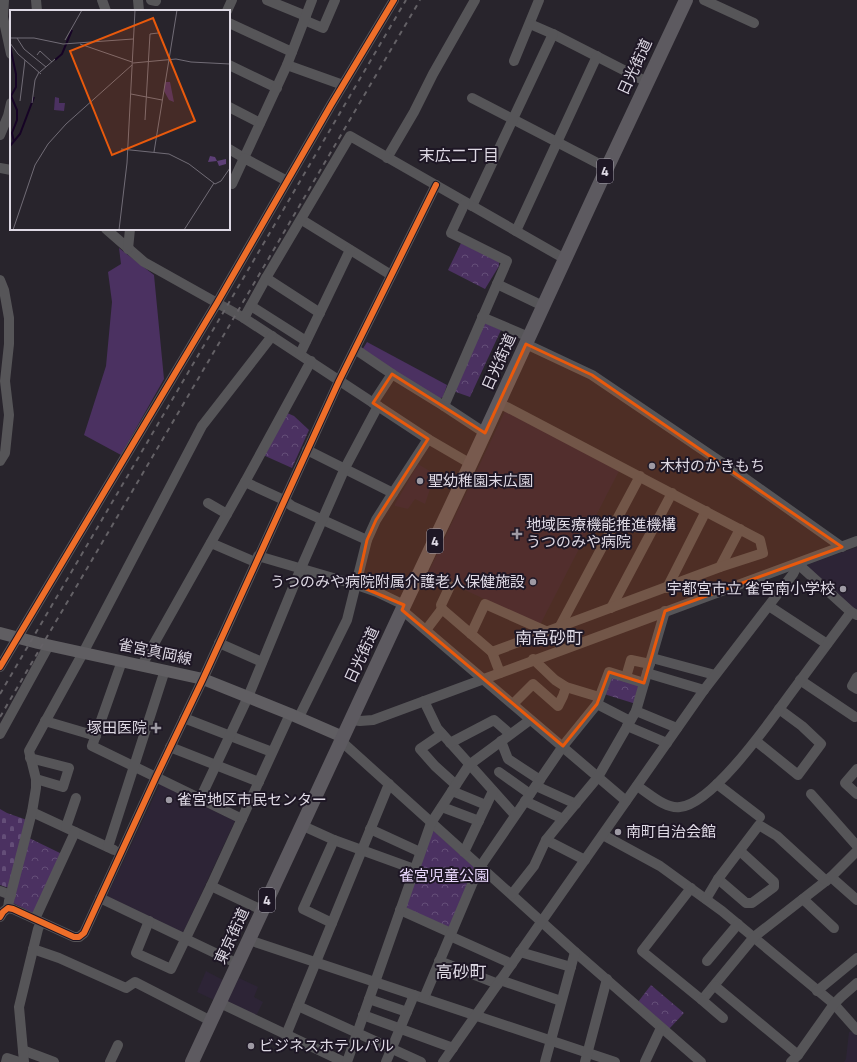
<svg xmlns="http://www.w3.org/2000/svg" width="857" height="1062" font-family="'Titillium Web','Noto Sans JP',sans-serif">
<defs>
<pattern id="cemetery-stones" width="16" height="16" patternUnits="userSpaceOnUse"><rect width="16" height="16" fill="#4b3161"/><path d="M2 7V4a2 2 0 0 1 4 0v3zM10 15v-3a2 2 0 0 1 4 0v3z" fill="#644e78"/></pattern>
<pattern id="park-crowns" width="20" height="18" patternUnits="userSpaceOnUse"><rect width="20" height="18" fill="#4b3161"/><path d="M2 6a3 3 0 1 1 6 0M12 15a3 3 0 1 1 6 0" fill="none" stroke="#644e78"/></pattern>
</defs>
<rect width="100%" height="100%" fill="#28242c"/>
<g fill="#2d2436">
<path d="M505,411L619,471L540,625L428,573Z"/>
<path d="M418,464L435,474L425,504L415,499L408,509L395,506V504Z"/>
<path d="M857,547V612L806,568L809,564Z"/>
<path d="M160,784L235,821L183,933L107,896Z"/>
<path d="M206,971L223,980L214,1000L197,992Z"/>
<path d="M239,978L258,987L254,997L263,1002L255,1018L226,1004Z"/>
<path d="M849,1032H853L857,1036V1062H844L846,1059Z"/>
</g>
<g fill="#4b3161">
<path d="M119,248L154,275L164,379L121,455L84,435L106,366L112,302L108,272L121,264Z"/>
<path d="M367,342L447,385L443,397L439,399L362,350Z"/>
</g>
<path fill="url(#cemetery-stones)" d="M0,809L7,813L27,820L9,888L0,885Z"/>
<g fill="url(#park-crowns)">
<path d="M461,243L499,261V266L485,289L448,270Z"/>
<path d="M481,321L501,330L470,397L453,391Z"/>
<path d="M285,412L294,416L309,430L292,468L263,455Z"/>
<path d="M612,675L642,684L636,704L604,694Z"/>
<path d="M434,831L474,867V870L450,929L404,908L431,832Z"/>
<path d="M29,838L62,854L33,913L11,902Z"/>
<path d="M651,985L684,1013L669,1029L638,1002Z"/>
</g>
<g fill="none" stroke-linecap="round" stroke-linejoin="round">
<g stroke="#565558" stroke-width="10">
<path d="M4,0L3,17L11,54"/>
<path d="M36,0L37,11"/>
<path d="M102,0L106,11"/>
<path d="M138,0L139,11"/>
<path d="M151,0L156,1"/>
<path d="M267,0L306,16"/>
<path d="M704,0L754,23"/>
<path d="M227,11L232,0"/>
<path d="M304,20L323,28L335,0"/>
<path d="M229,23L292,52"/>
<path d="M553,34L647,82"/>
<path d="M514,61L539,0"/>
<path d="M229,65L277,88"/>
<path d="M287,65L343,85"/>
<path d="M472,98L607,168"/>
<path d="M229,107L260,123"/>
<path d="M0,135L8,116L11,103"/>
<path d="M229,149L244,158L287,65L312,0"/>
<path d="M387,158L414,112L433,74L475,0"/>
<path d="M0,168L11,170"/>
<path d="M232,184L244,158L287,181"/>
<path d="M472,206L553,34L530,24"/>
<path d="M302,220L391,275"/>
<path d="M106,229L144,262L244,318L428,439L471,464"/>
<path d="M516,231L597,56"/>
<path d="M128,249L130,229"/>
<path d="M266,278L320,313"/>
<path d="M0,280L4,290L9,318V344L5,381L9,415L5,453L0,461"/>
<path d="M497,284L543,306"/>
<path d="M251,306L306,341"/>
<path d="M482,317L529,337"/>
<path d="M244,318L266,278L350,136L565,259"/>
<path d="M526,344L592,375L743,477L842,547"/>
<path d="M355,349L392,374L444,406L507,261L451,233L465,203"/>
<path d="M300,354L350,250"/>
<path d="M373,403L392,374"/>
<path d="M444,406L485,433"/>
<path d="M307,450L393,493"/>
<path d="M245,482L284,500L292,506L367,540"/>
<path d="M208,503L227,514"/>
<path d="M211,543L255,562"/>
<path d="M258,556L357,585L377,592L404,605"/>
<path d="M798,564L851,612L857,615"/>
<path d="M720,567L740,529"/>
<path d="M667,588L706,511"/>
<path d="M769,606L827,644"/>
<path d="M611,608L672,493"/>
<path d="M442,609L441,605L450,586"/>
<path d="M402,610L626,801"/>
<path d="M559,628L640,476"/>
<path d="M426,630L442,609L492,652L720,567L763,553L760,540L499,403"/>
<path d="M471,634L485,604L548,632"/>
<path d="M219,643L262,662"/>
<path d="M492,652L500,673"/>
<path d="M652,658L715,675"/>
<path d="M533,659L555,680L566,687L599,697"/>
<path d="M122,661L92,746L242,819"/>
<path d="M142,665L245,482L311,361"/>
<path d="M0,667L217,303L331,105L394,0"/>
<path d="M647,673L704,690"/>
<path d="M626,677L631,660L650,664"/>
<path d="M857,677L852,686L857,689"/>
<path d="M800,680L855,717"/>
<path d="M424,701L437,728L515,815"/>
<path d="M513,704L533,684L558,706L563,696L566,687"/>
<path d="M597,704L630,721"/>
<path d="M636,711L677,728"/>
<path d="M299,717L347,620L367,540L376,520L393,493L428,439"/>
<path d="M184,718L272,752"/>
<path d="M351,720L360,721L373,720L857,541"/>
<path d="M45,721L96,736"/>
<path d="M627,726L667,743"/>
<path d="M0,734L49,645"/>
<path d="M442,734L420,749L435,766L456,785"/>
<path d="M341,741L575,952L701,1062"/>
<path d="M501,741L508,759L540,780"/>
<path d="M756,741L798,775L821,744L802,726L779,709"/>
<path d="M450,743L494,720L510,734"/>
<path d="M170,747L259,782"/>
<path d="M30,758L69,768L63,787L36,779"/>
<path d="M857,769L845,783L857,794"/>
<path d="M499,772L530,794"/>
<path d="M717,784L760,817"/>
<path d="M536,786L576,804"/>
<path d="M637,786C650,794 665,809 680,807C713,804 771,720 791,693C811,666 831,639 851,612"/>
<path d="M452,791L486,805"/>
<path d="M811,794L857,846"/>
<path d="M200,799L248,697L301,568L345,468L378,406"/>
<path d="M525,801L563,819L598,777L636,711L665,611"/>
<path d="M442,807L479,821"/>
<path d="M32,812L114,850"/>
<path d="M301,825L334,840L414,869"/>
<path d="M66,827L76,798"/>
<path d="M370,829L420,852"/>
<path d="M603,835L660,866L722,911L834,1004L857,1030"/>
<path d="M546,840L585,860"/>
<path d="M108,847L165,670"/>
<path d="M464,852L493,791"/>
<path d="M831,877L857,900"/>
<path d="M718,879L746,903H752L774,887V882L740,851"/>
<path d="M211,886L262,910"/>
<path d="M691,888L642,951L702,1000L754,937L831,877L857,851"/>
<path d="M0,891L11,895"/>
<path d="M512,894L534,866L546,840L563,819"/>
<path d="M100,898L238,964"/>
<path d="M706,899L718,879L759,825L777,836L826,881"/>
<path d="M803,899L834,928"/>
<path d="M8,908L9,901L32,812L36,788V779L29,751L83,653L202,426L272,336"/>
<path d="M400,910L451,933"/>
<path d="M0,917L3,912L8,908L13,909L74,937H79L84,933L156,777L203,679L339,381L436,185"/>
<path d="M35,919L75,832"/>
<path d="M149,921L136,953L171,969L211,886L290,714"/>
<path d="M332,923L303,909L334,840"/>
<path d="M450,936L512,964"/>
<path d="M249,940L615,1062"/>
<path d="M33,949L59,958L126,988L135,982L211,1021"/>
<path d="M520,952L571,967"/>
<path d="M439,961L498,984"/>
<path d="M707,961L738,924"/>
<path d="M500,980L561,1001"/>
<path d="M715,986L798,1055"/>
<path d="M817,991L857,958"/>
<path d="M424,998L478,870L563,746L597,704L609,672L644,683"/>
<path d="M369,999L407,1012"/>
<path d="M702,1000L723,1018"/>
<path d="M220,1003L344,1062"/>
<path d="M298,1006L421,1062"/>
<path d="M363,1015L453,1048"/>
<path d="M286,1035L389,784"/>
<path d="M23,1051H25L54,1062"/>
<path d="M6,1062L7,1058L19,1062"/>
<path d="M24,1062L19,1007L38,929L41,922"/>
<path d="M110,1062L118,1045"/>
<path d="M347,1062L431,823L469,765L530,720"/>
<path d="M386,1062L414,995"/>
<path d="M443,1062L704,690L793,574L798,564"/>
<path d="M545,1062L575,952"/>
<path d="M585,1062L607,979"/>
<path d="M645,1062L661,1028"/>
<path d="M791,1062L798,1055L834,1004L841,997L857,983"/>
</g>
<path stroke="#605e62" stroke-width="12" d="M0,633L38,643L203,679L290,714L343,737"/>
<path stroke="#5d5a60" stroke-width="14" d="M192,1062L402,610L458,491L607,168L686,0"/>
<g stroke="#646166" stroke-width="2" stroke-dasharray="5 5" stroke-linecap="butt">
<path d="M0,694L406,0"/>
<path d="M0,717L420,0"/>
</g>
<g stroke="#1e1725" stroke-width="8">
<g id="cycleway">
<path d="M0,667L217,303L331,105L394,0"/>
<path d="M0,917L3,912L8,908L13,909L74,937H79L84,933L156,777L203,679L339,381L436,185"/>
</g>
</g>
<use href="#cycleway" stroke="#ee6e29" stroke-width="6"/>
</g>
<path fill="#e8590c" fill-opacity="0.2" stroke="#e8590c" stroke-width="3" stroke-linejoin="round" d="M526,344L592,375L842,547L665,611L644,683L609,672L597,704L563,746L402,610L404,605L357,585L367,540L376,520L428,439L373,403L392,374L485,433Z"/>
<g fill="#9e9aa4" stroke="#1e1725" stroke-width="1.5">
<circle cx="652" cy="466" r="4"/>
<circle cx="420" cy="481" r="4"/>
<path d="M515 528h4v4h4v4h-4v4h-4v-4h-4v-4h4z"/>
<circle cx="533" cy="582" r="4"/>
<circle cx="843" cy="589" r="4"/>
<path d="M154 722h4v4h4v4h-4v4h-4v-4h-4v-4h4z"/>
<circle cx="169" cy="800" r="4"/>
<circle cx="618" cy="832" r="4"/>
<circle cx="251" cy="1046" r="4"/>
</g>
<g text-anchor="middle" stroke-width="4" stroke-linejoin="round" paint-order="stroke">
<g fill="#1e1725" stroke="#a49fab" stroke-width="1">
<rect x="597" y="159" width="16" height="24" rx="3"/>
<rect x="427" y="529" width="16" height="24" rx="3"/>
<rect x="259" y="888" width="16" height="24" rx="3"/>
</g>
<g font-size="14" font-weight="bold" fill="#ded9e4">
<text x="605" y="176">4</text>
<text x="435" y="546">4</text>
<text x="267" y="905">4</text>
</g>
<g font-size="15" fill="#ded9e4" stroke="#1e1725">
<text transform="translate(635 67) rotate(-65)" y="5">日光街道</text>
<text transform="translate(499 362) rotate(-66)" y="5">日光街道</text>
<text transform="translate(155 652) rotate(12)" y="5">雀宮真岡線</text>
<text transform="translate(362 655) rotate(-65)" y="5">日光街道</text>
<text transform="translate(232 936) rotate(-65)" y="5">東京街道</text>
</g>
<g font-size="15" fill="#ded9e4" stroke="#1e1725" text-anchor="start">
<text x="660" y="471">木村のかきもち</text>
<text x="428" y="486">聖幼稚園末広園</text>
<text x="526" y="530">地域医療機能推進機構<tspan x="526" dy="17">うつのみや病院</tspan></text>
<text x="525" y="587" text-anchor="end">うつのみや病院附属介護老人保健施設</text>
<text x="835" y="594" text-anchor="end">宇都宮市立 雀宮南小学校</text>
<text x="147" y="733" text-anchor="end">塚田医院</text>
<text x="177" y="805">雀宮地区市民センター</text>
<text x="626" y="837">南町自治会館</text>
<text x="259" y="1051">ビジネスホテルパル</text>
</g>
<g font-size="15" fill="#e9d7fd" stroke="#1e1725">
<text x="444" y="881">雀宮児童公園</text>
</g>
<g font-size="16" fill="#ded9e4" stroke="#1e1725">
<text x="459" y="161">末広二丁目</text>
</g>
<g font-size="17" fill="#ded9e4" stroke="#1e1725">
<text x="549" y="644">南高砂町</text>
<text x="461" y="978">高砂町</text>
</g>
</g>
<g transform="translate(10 10)">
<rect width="220" height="220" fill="#28242c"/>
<path d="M155,72H160L164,92L159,90L154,81ZM45,87L49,88V93H55L54,101L44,100Z" fill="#4b3161"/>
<path d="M200,146L205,147L207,151L216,149V154L209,156L207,151L198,152Z" fill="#5d3f76"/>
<path fill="none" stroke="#160325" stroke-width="2" d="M0,36L6,64V77L1,86L7,100V110L2,123L4,132M45,50L52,44L62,20M0,136L10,124L24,87"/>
<path fill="none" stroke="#716c76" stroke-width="1" d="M0,28H24L53,34L123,29M7,28L14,39L36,57M55,30L72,0M0,33L8,44L31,64M70,34L122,52M27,45L30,41L42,52M123,53L166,49L181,52L220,54M30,62L45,49M121,84L152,90M10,91L15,50M22,93L25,70L29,62M135,110L140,24L148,23M111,139L159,144L179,154L205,174L211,171L220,158M144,142L167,0M3,220L25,155L38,134L56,114L122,55M109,220L117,153L125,0M174,220L204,173"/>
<path fill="#e8590c" fill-opacity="0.15" stroke="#e8590c" stroke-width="2" d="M143,8L185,111L102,145L60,41Z"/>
<rect width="220" height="220" fill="none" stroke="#ded9e4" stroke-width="2"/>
</g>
</svg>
